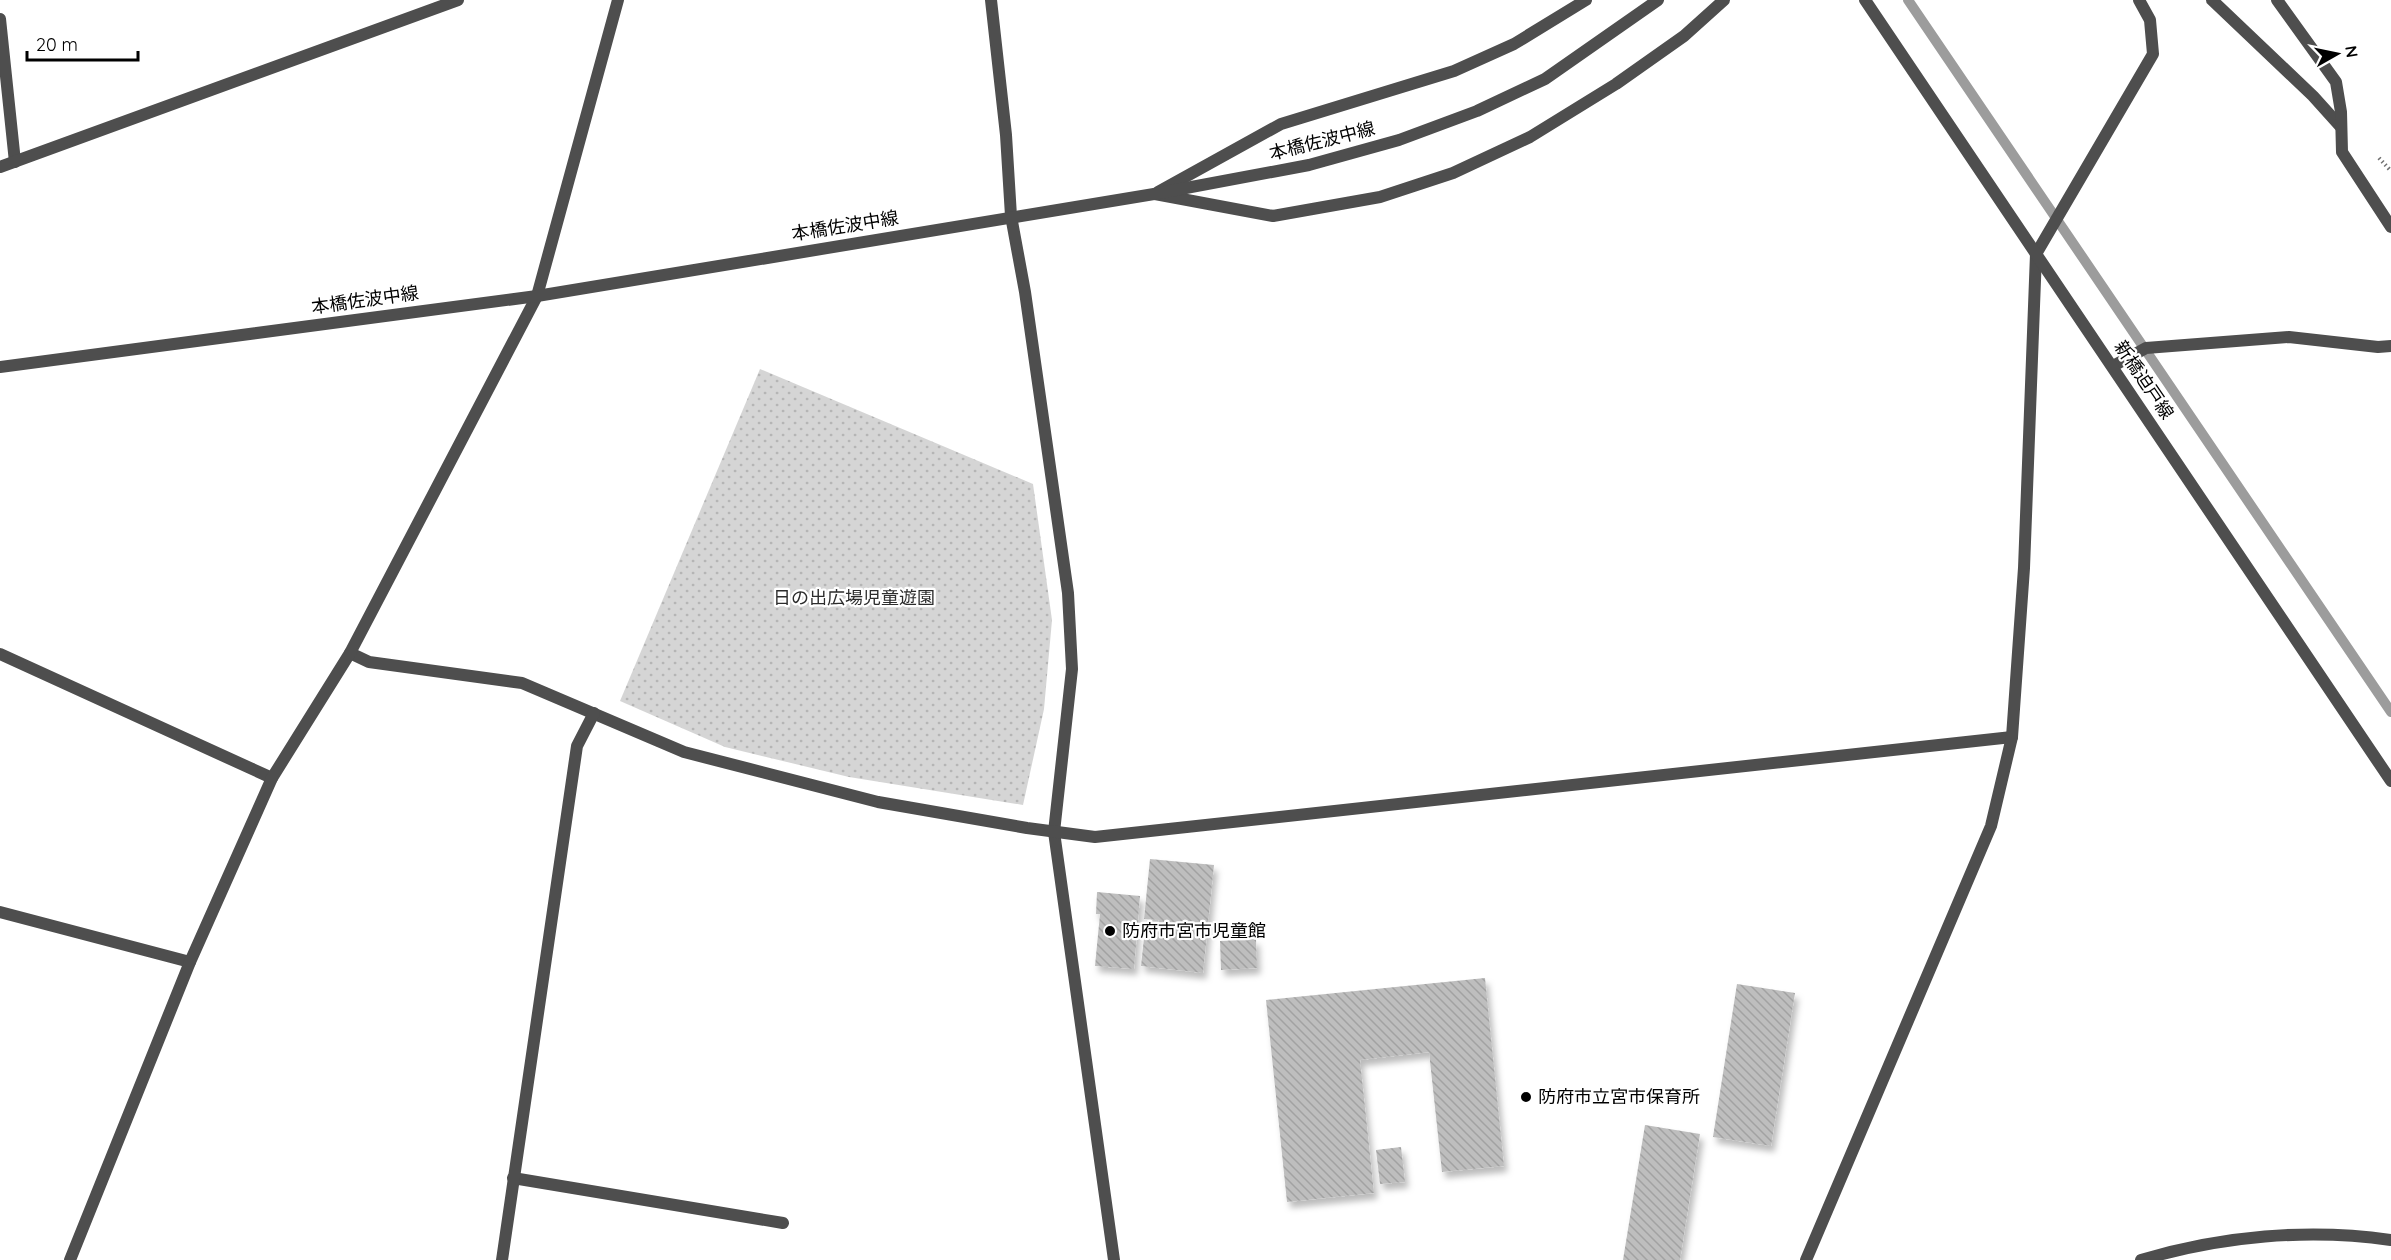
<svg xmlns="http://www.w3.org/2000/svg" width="2391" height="1260" font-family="Quicksand,'Noto Sans JP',sans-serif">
<defs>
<pattern id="park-dots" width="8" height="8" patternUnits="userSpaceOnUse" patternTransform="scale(1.5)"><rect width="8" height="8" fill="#d5d5d5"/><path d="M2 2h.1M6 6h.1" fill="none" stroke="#b5b5b5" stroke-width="1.8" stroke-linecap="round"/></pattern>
<pattern id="building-back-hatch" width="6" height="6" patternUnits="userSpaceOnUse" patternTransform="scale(1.5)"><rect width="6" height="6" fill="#bebebe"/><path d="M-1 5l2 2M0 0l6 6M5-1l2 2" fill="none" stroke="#a2a2a2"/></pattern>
<filter id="shadow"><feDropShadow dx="3.5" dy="6" stdDeviation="3" flood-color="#0004"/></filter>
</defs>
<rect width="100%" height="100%" fill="#fff"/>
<path fill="url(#park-dots)" d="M760,369L1033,484L1052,620L1044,709L1023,805L849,777L725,747L620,701Z"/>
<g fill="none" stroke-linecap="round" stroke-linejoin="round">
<path stroke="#9c9c9c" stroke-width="10" d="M1908,0L2391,712"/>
</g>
<g fill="url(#building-back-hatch)" filter="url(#shadow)">
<path d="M1150,859L1214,865L1203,973L1141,966L1144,938L1157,939L1159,920L1144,919Z"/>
<path d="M1097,892L1140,896L1134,969L1095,966L1100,914H1096Z"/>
<path d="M1256,939L1257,968L1221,970L1220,941Z"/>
<path d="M1485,978L1504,1166L1442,1172L1429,1052L1360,1060L1374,1193L1287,1202L1266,1000Z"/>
<path d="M1737,984L1795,993L1771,1146L1713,1137Z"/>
<path d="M1645,1125L1700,1134L1680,1260H1623Z"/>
<path d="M1401,1147L1405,1182L1380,1184L1376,1150Z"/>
</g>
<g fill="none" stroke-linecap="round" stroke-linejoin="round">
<path stroke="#707070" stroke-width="4" stroke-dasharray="1.5 3" stroke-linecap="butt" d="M2379,158L2391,171"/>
<g stroke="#4e4e4e" stroke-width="12">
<path d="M991,0L1006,135L1011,216L1025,292L1068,593L1072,669L1054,832L1114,1260"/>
<path d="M2212,0L2313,96L2340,126"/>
<path d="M2277,0L2336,82L2341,112L2342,152L2391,227"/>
<path d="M0,19L15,162"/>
<path d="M0,167L458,0"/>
<path d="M1158,192L1281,124L1454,71L1514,44L1586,0"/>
<path d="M1155,194L1273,216L1380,197L1453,173L1530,137L1616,84L1684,36L1724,0"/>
<path d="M2113,366L2146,348L2289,337L2378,347L2391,346"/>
<path d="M350,653L369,662L522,683L684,752L878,802L1027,828L1095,837L2012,737"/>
<path d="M0,654L272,778"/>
<path d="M0,912L190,962"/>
<path d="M513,1178L783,1223"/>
<path d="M70,1260L190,962L272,778L350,653L537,296L618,0"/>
<path d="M502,1260L577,746L594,713"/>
<path d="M1806,1260L1991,826L2012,737L2024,568L2036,254L2153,54L2150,20L2139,0"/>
</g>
<g stroke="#4e4e4e" stroke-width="12">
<path d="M1865,0L2391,781"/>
<path d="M0,367L537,296L1154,194L1309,165L1399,140L1477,111L1545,79L1658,0"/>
<path d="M2141,1260C2221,1236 2308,1228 2391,1240"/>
</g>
</g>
<g fill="#000" stroke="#fff" stroke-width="2">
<circle cx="1110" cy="931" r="6"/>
<circle cx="1526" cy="1097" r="6"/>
</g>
<g text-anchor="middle" stroke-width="4.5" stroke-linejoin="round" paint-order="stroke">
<g font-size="18" fill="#000" stroke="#fff">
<text transform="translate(1322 141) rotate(-14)" y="6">本橋佐波中線</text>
<text transform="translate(845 226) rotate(-9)" y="6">本橋佐波中線</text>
<text transform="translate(365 300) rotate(-8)" y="6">本橋佐波中線</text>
<text transform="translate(2144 380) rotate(56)" y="6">新橋迫戸線</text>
</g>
<g font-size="18" fill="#2c2c2c" stroke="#fff">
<text x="854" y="604">日の出広場児童遊園</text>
</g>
<g font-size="18" fill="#000" stroke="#fff" text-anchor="start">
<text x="1122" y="937">防府市宮市児童館</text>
<text x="1538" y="1103">防府市立宮市保育所</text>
</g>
</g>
<g transform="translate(2337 54) rotate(81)" stroke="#ffffff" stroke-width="4.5" paint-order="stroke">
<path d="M0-4.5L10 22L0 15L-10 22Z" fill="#000000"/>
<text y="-9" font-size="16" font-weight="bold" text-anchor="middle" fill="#000000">N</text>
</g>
<path d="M27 51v9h111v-9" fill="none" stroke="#000000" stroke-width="3"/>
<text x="36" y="51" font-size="18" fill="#000000" stroke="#ffffff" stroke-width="4.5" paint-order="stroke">20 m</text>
</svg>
